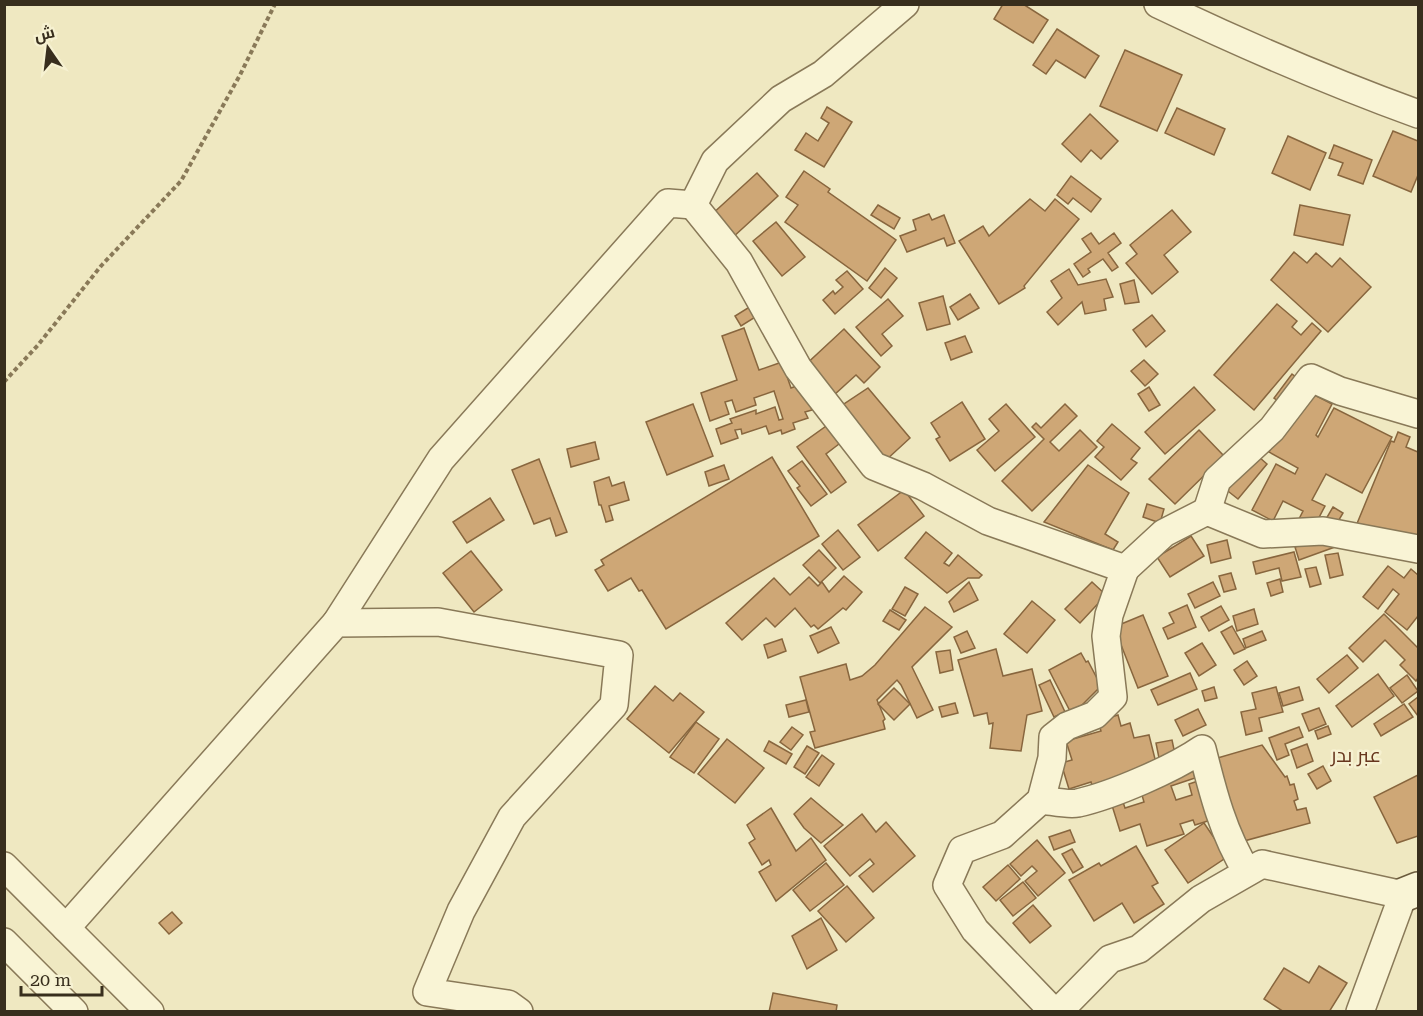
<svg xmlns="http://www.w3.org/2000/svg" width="1423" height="1016" font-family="'Roboto Serif',Cairo,serif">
<rect width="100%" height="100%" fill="#efe8c1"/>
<g fill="#cea776" stroke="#88663e" stroke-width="1.5">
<path d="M1003,4H1023L1048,20L1033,43L994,19Z"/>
<path d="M1057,29L1099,56L1085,78L1056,60L1046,74L1033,65Z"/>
<path d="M1125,50L1182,75L1157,131L1100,106Z"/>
<path d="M827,107L852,122L824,167L795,150L806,133L818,141L829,123L821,118Z"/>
<path d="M1177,108L1225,129L1214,155L1165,133Z"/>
<path d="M1090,114L1118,141L1101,159L1091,150L1081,162L1062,144Z"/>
<path d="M1393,131L1418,141V175L1411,192L1373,176Z"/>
<path d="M1288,136L1326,153L1310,190L1272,173Z"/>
<path d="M1334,145L1372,160L1363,184L1338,175L1343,163L1329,158Z"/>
<path d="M804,171L830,189L828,192L896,240L867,281L785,222L798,205L786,197Z"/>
<path d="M757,173L778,196L731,239L710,216Z"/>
<path d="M1071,176L1101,199L1091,212L1073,198L1068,204L1057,195Z"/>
<path d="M1030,199L1045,211L1055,199L1079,219L1024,286L1025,288L999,304L959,241L983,226L989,236Z"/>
<path d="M878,205L900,218L894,229L871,215Z"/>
<path d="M1300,205L1350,215L1343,245L1294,235Z"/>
<path d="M1172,210L1191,232L1164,255L1178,272L1152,294L1126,263L1137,254L1130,245Z"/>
<path d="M929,214L932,220L944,215L955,243L947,246L944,238L907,252L900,236L916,230L913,220Z"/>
<path d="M776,222L805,257L782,276L753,241Z"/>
<path d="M1091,233L1099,244L1114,233L1121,243L1108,253L1118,267L1112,271L1103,259L1088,269L1090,272L1083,277L1074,264L1091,252L1082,239Z"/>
<path d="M1294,252L1307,263L1316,253L1332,267L1340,258L1371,287L1328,332L1271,280Z"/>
<path d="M885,268L897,278L881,298L869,288Z"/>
<path d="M1069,269L1078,285L1106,279L1113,297L1104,299L1106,310L1085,314L1082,302L1058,325L1047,312L1062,298L1051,281Z"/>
<path d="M847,271L863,289L835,314L823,300L833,291L835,294L843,287L836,280Z"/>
<path d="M1134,280L1139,302L1125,304L1120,284Z"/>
<path d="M970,294L979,308L958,320L950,307Z"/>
<path d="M943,296L950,324L927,330L919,303Z"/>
<path d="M888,299L903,316L882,334L892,346L881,356L856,327Z"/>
<path d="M1277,304L1297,321L1292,327L1301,335L1312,323L1321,331L1254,410L1214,375Z"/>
<path d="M751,306L757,316L741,326L735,316Z"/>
<path d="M1152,315L1165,331L1146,347L1133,330Z"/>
<path d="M744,328L759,370L782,362L791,388L802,384L812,410L805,412L808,418L793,423L795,429L782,434L781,430L769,434L766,426L742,434L741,429L735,430L738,438L721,444L716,429L732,423L730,419L756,410V414L775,407L779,420L783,419L774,391L754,398L756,405L736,412L732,400L725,402L729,414L710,421L701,393L737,380L722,336Z"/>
<path d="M844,329L880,367L864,383L856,375L834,395L801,369Z"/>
<path d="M965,336L972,352L951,360L945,343Z"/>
<path d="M1144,360L1158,374L1145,386L1131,371Z"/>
<path d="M1292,374L1301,381L1283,405L1274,398Z"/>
<path d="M1149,387L1160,405L1149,411L1138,394Z"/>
<path d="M1194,387L1215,410L1165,454L1145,432Z"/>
<path d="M868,388L910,438L885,461L838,408Z"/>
<path d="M1309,392L1332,404L1316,435L1318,437L1334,408L1392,437L1362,493L1326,474L1312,500L1325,506L1314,527L1299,519L1303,511L1283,501L1273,521L1252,510L1276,464L1295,474L1298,468L1269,452L1286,422Z"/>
<path d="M962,402L985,439L950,461L936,439L940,437L931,423Z"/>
<path d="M693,404L713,456L667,475L646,422Z"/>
<path d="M1006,404L1035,437L995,471L977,450L999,431L989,419Z"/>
<path d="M1065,404L1077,416L1050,442L1059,451L1080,430L1097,447L1032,511L1002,481L1044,439L1032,427L1036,423L1041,428Z"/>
<path d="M829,424L843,441L826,454L846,482L831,493L797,447Z"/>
<path d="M1112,424L1140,448L1131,459L1137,463L1121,480L1095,457L1104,447L1097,441Z"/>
<path d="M1199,430L1224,456L1175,504L1149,479Z"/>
<path d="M1398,432L1410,437L1406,447L1418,452V543L1356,526L1391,441L1394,442Z"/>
<path d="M595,442L599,459L571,467L567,449Z"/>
<path d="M772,457L819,536L666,629L642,590L639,591L631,578L608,591L595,570L604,565L601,560Z"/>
<path d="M1259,457L1267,464L1238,499L1224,488L1244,464L1250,468Z"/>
<path d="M539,459L567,532L556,536L550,518L534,524L512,470Z"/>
<path d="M802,461L827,494L811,506L797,488L800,486L788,471Z"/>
<path d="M724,465L729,479L709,486L705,472Z"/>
<path d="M1088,465L1129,493L1105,534L1118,542L1113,550L1044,522Z"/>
<path d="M609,477L612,486L624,482L629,500L609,506L613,520L606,522L601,505H599L594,482Z"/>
<path d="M904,490L924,516L878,551L858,525Z"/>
<path d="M490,498L504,520L467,543L453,522Z"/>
<path d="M1147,504L1164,509L1160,523L1143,517Z"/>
<path d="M1333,507L1343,513L1336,525L1326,519Z"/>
<path d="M838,530L860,557L843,570L822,544Z"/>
<path d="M926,532L952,553L944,563L949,566L958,555L982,575L979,578H968L947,593L905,558Z"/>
<path d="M1331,535L1335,547L1299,560L1295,547Z"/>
<path d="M1191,536L1204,556L1170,577L1157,557Z"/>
<path d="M1227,540L1231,558L1211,563L1207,545Z"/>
<path d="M819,550L836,568L820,583L803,565Z"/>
<path d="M471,551L502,590L474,612L443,573Z"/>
<path d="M1294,552L1301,577L1282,581L1279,568L1256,574L1253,562Z"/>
<path d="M1338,553L1343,575L1330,578L1325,555Z"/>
<path d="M1388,566L1404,578L1411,569L1418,575V616L1407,630L1385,612L1399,594L1393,589L1378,609L1363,597Z"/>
<path d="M1316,567L1321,584L1310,587L1305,569Z"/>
<path d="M1231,573L1236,589L1224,592L1219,576Z"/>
<path d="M844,576L862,592L846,610L843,608L818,629L814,625L811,627L795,608L775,627L766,618L742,640L726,623L774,578L790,595L809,577L818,586L822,582L829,592Z"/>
<path d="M1280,579L1283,592L1271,596L1267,583Z"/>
<path d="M969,582L978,600L954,612L949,602Z"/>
<path d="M1092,582L1106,595L1080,623L1065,609Z"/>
<path d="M1213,582L1220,596L1195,608L1188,594Z"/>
<path d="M905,587L918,594L905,616L892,609Z"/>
<path d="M1032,601L1055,620L1027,653L1004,634Z"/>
<path d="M1187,605L1196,627L1168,639L1163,628L1174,623L1169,613Z"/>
<path d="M1221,606L1229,620L1209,631L1201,617Z"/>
<path d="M925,607L952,627L912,667L933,710L917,718L901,685L897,680L877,700L885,719L883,721L885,729L815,748L810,732L815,731L800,677L846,664L850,680L862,676L875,665Z"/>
<path d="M1254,609L1258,624L1237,631L1233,616Z"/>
<path d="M890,610L906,620L899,630L883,621Z"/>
<path d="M1384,614L1418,648V678L1416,681L1400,665L1405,660L1385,640L1363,662L1349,648Z"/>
<path d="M1143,615L1168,676L1138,688L1114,627Z"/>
<path d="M1232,626L1245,649L1234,654L1221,632Z"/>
<path d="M831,627L839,643L818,653L810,636Z"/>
<path d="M967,631L975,648L961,653L954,637Z"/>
<path d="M1262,631L1266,640L1246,648L1243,639Z"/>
<path d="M782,639L786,651L768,658L764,645Z"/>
<path d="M1202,643L1216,665L1199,676L1185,653Z"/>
<path d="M996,649L1003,676L1032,669L1042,711L1027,715L1021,751L990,748L993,723L989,724L987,713L974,716L958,660Z"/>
<path d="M950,650L953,670L940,673L936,652Z"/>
<path d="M1081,653L1086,662L1088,661L1101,686L1072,715L1049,670Z"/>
<path d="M1347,655L1358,668L1329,693L1317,679Z"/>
<path d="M1247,661L1257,676L1244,685L1234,670Z"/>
<path d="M1190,673L1197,689L1158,705L1151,690Z"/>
<path d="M1378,674L1394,696L1352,727L1336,706Z"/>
<path d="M1407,675L1418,691L1402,703L1390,688Z"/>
<path d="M1050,680L1065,712L1054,717L1039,685Z"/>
<path d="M655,686L673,701L680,693L704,712L669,753L627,719Z"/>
<path d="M1214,687L1217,698L1205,701L1202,691Z"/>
<path d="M1276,687L1283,712L1259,718L1262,731L1246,735L1241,712L1256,709L1252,693Z"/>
<path d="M1299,687L1303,700L1283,706L1279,693Z"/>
<path d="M894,688L910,704L894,720L878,704Z"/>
<path d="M1418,697V716L1409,704Z"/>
<path d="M806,700L809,712L789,717L786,705Z"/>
<path d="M955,703L958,713L942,717L939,707Z"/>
<path d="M1404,704L1413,717L1381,736L1374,724Z"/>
<path d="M1319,708L1326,724L1309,731L1302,714Z"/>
<path d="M1198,709L1206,725L1183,736L1175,720Z"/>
<path d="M1118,715L1121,726L1130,723L1134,738L1149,735L1157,767L1093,789L1091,782L1069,789L1061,763L1072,760L1066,741L1101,731L1098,721Z"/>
<path d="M696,722L719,739L694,773L670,757Z"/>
<path d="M1328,726L1331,734L1318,739L1315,731Z"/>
<path d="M792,727L803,735L791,750L780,742Z"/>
<path d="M1299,727L1303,737L1285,744L1289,755L1277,760L1269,738Z"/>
<path d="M727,739L764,768L735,803L698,774Z"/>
<path d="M1172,740L1176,759L1160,763L1156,743Z"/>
<path d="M769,741L792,754L786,764L764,751Z"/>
<path d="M1307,744L1313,761L1297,768L1291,750Z"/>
<path d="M1262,745L1285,777L1287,776L1290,785L1294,784L1298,799L1294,801L1297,810L1306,808L1310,823L1233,844L1214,759Z"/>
<path d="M807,746L819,753L805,774L794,767Z"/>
<path d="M822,755L834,764L819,786L806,777Z"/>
<path d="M1323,766L1331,781L1317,789L1308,774Z"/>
<path d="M1192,767L1195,778L1171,786L1176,800L1192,795L1189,784L1201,780L1214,819L1195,825L1193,820L1180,824L1184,834L1147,846L1140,824L1120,831L1110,799L1121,796L1125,808L1144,802L1139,785Z"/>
<path d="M1418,775V836L1397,843L1374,797Z"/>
<path d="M811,798L843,825L821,843L804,828L794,814Z"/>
<path d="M771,808L796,851L811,838L826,860L776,901L759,872L771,865L769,860L762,865L749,843L755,839L747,825Z"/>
<path d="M862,814L876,832L886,822L915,856L873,892L859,876L874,864L870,859L850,876L824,846Z"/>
<path d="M1204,823L1227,857L1188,883L1165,850Z"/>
<path d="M1070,830L1075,842L1054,850L1049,837Z"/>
<path d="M1037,840L1065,873L1038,896L1025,881L1037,871L1032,866L1021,876L1010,864Z"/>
<path d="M1136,846L1158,883L1152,886L1164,904L1134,923L1122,903L1094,921L1069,880L1099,863L1101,866Z"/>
<path d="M1072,849L1083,867L1073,873L1062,854Z"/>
<path d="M826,863L844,885L810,911L793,890Z"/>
<path d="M1008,865L1020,879L996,901L983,887Z"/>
<path d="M1023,882L1036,898L1013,916L1000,900Z"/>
<path d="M847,886L874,918L846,942L818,911Z"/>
<path d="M1033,905L1051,926L1030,943L1013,923Z"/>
<path d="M172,912L182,923L169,934L159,923Z"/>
<path d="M821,918L837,950L807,969L792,936Z"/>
<path d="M1319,966L1347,983L1329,1012H1284L1264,999L1284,968L1309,983Z"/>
<path d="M773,993L837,1005L836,1012H769Z"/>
</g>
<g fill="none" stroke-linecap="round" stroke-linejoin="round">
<g stroke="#897958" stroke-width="30">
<g id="street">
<path d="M905,4L823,74L781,99L715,161L693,205L739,262L798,368L874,466L923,486L988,521L1125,569L1109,615L1106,636L1113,697L1095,715L1067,726L1053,737L1052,758L1041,800L1002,835L962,850L947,885L975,930L1054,1012"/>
<path d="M1158,4C1244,45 1330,82 1418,114"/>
<path d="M1207,511L1217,480L1272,429L1311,378L1340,391L1418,414"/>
<path d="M1125,569L1164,533L1207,511L1263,534L1323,531L1418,549"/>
<path d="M336,623L441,459L668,203L693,205"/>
<path d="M1041,800C1052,801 1067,805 1078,803C1113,795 1173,769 1202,749C1213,793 1223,833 1247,872"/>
<path d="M4,866L150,1012"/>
<path d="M66,928L336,623L438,622L619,655L614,705L512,817L461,911L427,992L508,1004L519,1012"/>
<path d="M4,942L74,1012"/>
<path d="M1058,1012L1110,959L1139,949L1201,899L1262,864L1403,895L1360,1012"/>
</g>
</g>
<g stroke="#6a5a3c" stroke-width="36">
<path id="secondary" d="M1403,895L1418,889"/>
</g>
<path stroke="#897958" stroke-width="4" stroke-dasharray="4.5 3" stroke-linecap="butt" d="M4,382L38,345L101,266L181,181L240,75L275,4"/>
<use href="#street" stroke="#f9f4d5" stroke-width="27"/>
<use href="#secondary" stroke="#f9f4d5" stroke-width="33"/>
</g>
<g text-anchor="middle" stroke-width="5" stroke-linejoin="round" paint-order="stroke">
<g font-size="20" fill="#66351c" stroke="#f6f1d1">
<text x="1356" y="762">عبر بدر</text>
</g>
</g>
<rect width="1423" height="1016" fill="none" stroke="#382e1d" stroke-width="12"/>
<g transform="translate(48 48) rotate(346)" stroke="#f6f1d1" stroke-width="4.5" paint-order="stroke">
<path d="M0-4.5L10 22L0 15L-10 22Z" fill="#382e1d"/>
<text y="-9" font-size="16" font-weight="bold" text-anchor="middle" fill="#382e1d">ش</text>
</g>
<path d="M21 986v9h81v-9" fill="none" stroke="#382e1d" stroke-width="3"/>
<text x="30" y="986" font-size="18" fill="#382e1d" stroke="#f6f1d1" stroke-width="4.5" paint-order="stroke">20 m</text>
</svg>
